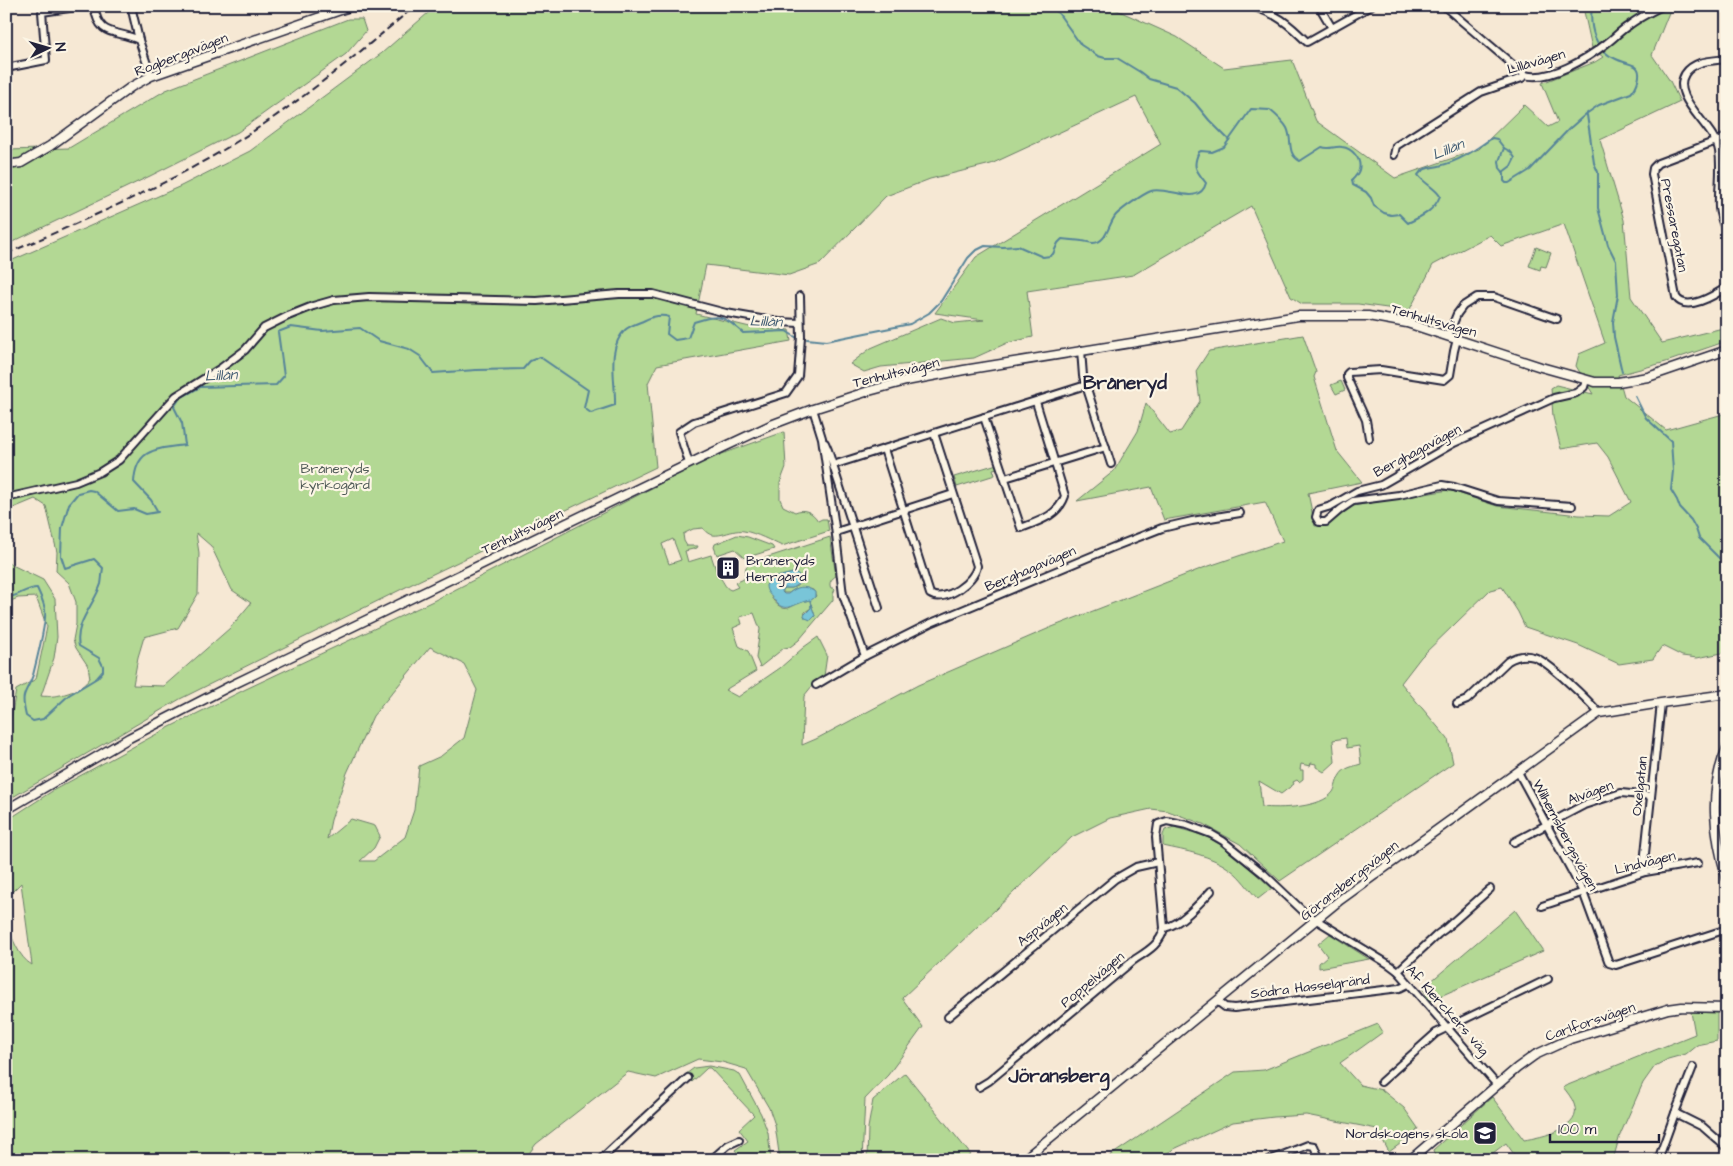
<svg xmlns="http://www.w3.org/2000/svg" width="1733" height="1166" font-family="'Architects Daughter',sans-serif">
<rect width="100%" height="100%" fill="#f6e8d4"/>
<filter id="ink" filterUnits="userSpaceOnUse"><feTurbulence type="fractalNoise" baseFrequency=".02" numOctaves="2"/><feDisplacementMap in="SourceGraphic" scale="10" xChannelSelector="R" yChannelSelector="G"/><feConvolveMatrix kernelMatrix="1 2 1 2 8 2 1 2 1" color-interpolation-filters="sRGB"/></filter>
<g filter="url(#ink)">
<g fill="#b3d894" stroke="#6a7d68" fill-rule="evenodd">
<path d="M436,6H1108L1177,37L1224,68L1292,60L1316,121L1395,178L1479,149L1524,105L1548,127L1558,122L1542,83L1595,62L1603,57L1592,48L1583,7L1581,6H1727C1716,17 1702,8 1689,7C1683,7 1676,9 1670,10L1652,55L1670,81L1680,102L1600,140L1624,220L1631,297L1662,343L1727,327V341L1666,362L1618,375L1624,396L1666,430L1727,413V652L1697,658L1682,656L1662,646L1653,659L1619,664L1578,645L1525,627L1518,612L1502,587L1490,590L1421,657L1401,683L1448,739L1453,763L1280,881L1240,844L1203,824L1168,811L1151,809L1110,818L1072,837L902,998L923,1027L888,1075L865,1099L862,1160H780L775,1125L769,1108L746,1069L722,1062L698,1059L656,1078L628,1072L536,1144L530,1152L526,1160H6V924C13,938 18,957 32,965L21,883L10,894L6,911V821L54,790L164,730L246,689L433,601L708,459L784,432L786,467L780,483V499L783,506L795,512C804,508 813,512 818,521L822,519H827L829,531L782,546C771,541 756,533 744,531C730,528 713,544 703,528L693,529L683,534L684,541L687,546H698L697,548L685,551L688,562L711,555L718,576C724,580 724,588 731,590L738,587L735,583L744,579L746,567L750,563L830,537L836,576C832,578 828,583 831,588H834L835,589L833,594V600L799,640L790,647L784,648L760,667L756,658L760,629L754,613L740,617L742,624L733,628L739,646L748,651L756,671L725,690L738,697L780,668L804,647L818,637L827,655L824,676L812,686L804,696L802,745L816,739L918,685L1052,627L1203,568L1283,541L1265,502L1164,520L1151,487L1077,501L1114,471L1138,431L1146,403L1170,434L1181,431L1200,401L1196,371L1209,351L1303,335L1316,372L1314,377L1337,451L1362,482L1308,493L1315,526L1333,521L1353,506L1449,490L1497,506L1579,515L1609,516L1631,502L1608,457L1597,443L1561,449L1553,417L1551,388L1556,385L1593,394L1576,366L1579,354L1605,343L1564,224L1501,246L1490,235L1433,265L1409,311L1358,304H1302L1291,297L1251,206L1133,275L1027,291L1033,337L1007,343L974,358L881,367L864,372L850,364L871,348L941,318L955,323L984,320L935,313L976,257L1161,144L1136,97L991,164L930,179L886,196L820,264L789,275L706,265L696,314L750,327L789,330L791,341L657,365L648,383L656,467L414,583L180,699L6,801V736L9,730L16,690L36,679L47,627L36,597L18,598L6,603V562L43,580L55,599L57,637L54,658L41,696C57,698 81,692 90,678L88,666L76,648L73,640L76,624V602L69,583L56,571L57,552L46,506L35,499L6,511V263L181,186L250,151L382,53ZM196,533L211,546L232,590L251,603L230,628L164,686L133,685L138,657L144,637L178,628L198,594L199,553ZM673,539L681,560L669,564L662,544ZM793,573L799,575L801,582H799L797,586L792,588H783V593H789C796,587 803,586 813,590L816,596C812,601 805,600 798,603C794,605 788,610 783,608C773,604 768,593 767,583L773,578ZM811,604L815,616L810,620L804,616L805,612L811,608ZM430,647L464,664L477,690L464,738L441,756L419,766L414,810L405,837L374,861H360L374,848L380,836L375,826L351,819L327,839L331,820L347,773L373,716ZM1346,738L1347,748L1359,746L1361,764C1348,768 1342,768 1337,781C1336,784 1335,789 1333,792C1322,808 1279,809 1262,807L1259,781L1281,794L1294,784L1293,782L1297,780L1299,782L1303,779V770H1300L1301,764L1310,766L1311,763L1316,764V767L1324,772L1335,762L1333,740Z"/>
<path d="M348,19H362L366,31L346,54L238,132L150,176L6,245V149L9,150L69,148L166,90Z"/>
<path d="M1536,247L1551,253L1546,267L1541,266L1540,270L1529,266Z"/>
<path d="M1341,381L1345,390L1336,394L1331,385Z"/>
<path d="M997,464L998,468L993,469L995,475L957,487L954,477Z"/>
<path d="M737,535L748,537L772,546L774,549L745,558L735,549L717,555L714,547L715,544Z"/>
<path d="M1174,827L1205,836L1225,847L1272,888L1258,899C1249,890 1241,877 1231,870C1211,855 1186,851 1163,846V835L1165,830Z"/>
<path d="M1515,910L1543,951L1429,1001L1423,988Z"/>
<path d="M1330,934L1369,959L1319,968V963L1327,956L1318,944Z"/>
<path d="M1691,1012L1717,1013V1041L1697,1045L1686,1054L1668,1059L1655,1066L1643,1083L1620,1135L1613,1160H1518L1506,1143L1484,1160H1436L1433,1150L1492,1097L1524,1140C1541,1137 1584,1129 1574,1104C1572,1098 1567,1092 1563,1087L1695,1034Z"/>
<path d="M1378,1024L1383,1032L1340,1063L1360,1085L1382,1090L1404,1108L1418,1128L1415,1133L1389,1152L1377,1129L1306,1115L1274,1117L1233,1122L1174,1149L1156,1160H1104L1235,1072L1264,1070Z"/>
<path d="M709,1066L734,1071L740,1075L761,1114L768,1133L771,1160H743L735,1150L748,1141L739,1129L754,1115L710,1068H707L692,1082L686,1074L694,1068Z"/>
<path d="M905,1073L971,1155L963,1160H867L868,1128L873,1100Z"/>
</g>
<path fill="#79c5d8" stroke="#568499" d="M793,573L798,574L801,582L792,588H783L782,592L784,594H788C797,587 803,584 815,592V597L810,601L815,616L811,620L805,618L804,615L811,608L810,600C794,603 784,616 773,598C769,593 766,592 766,585L773,578Z"/>
<g fill="none" stroke-linecap="round" stroke-linejoin="round">
<g stroke="#568499" stroke-width="2">
<path d="M1052,6L1059,14L1081,45L1098,56L1105,58H1117L1140,72L1149,79L1176,87L1195,103L1209,120L1229,140"/>
<path d="M1587,115L1594,163L1598,172V208L1608,245L1616,261L1618,295L1613,322L1614,337L1622,372"/>
<path d="M1503,172L1511,166L1515,158L1511,152L1504,148"/>
<path d="M807,339L826,341L910,324L929,313L941,301L968,258L975,251L985,246L1003,247L1018,246L1043,257L1050,256L1053,254L1058,243L1062,239C1069,240 1075,240 1082,241C1085,241 1089,243 1093,243C1107,243 1108,224 1116,215C1122,209 1143,194 1151,191C1165,185 1200,208 1206,183C1198,172 1191,168 1199,152L1201,151L1212,152L1224,147L1251,109L1270,110C1276,115 1283,121 1287,128C1293,140 1286,154 1300,161L1322,147C1329,150 1334,146 1342,147C1352,148 1362,159 1359,170C1358,174 1355,177 1352,180L1353,185L1366,192L1371,198L1374,206L1384,213L1391,215L1399,214L1408,223C1422,216 1434,211 1440,196C1435,188 1425,184 1418,175C1424,167 1430,168 1439,166C1460,161 1475,150 1492,138L1497,139L1504,148L1499,161L1500,168L1504,173V181L1506,183H1509L1530,170L1569,129L1586,114L1599,105L1631,93C1636,88 1644,72 1635,66C1629,63 1622,62 1616,59C1595,51 1589,27 1592,6"/>
<path d="M1635,396L1646,418L1671,441L1673,471L1671,490L1677,500L1680,508L1691,520L1696,529L1699,538L1727,566"/>
<path d="M6,598C19,596 26,588 37,588C40,595 44,602 45,610C47,620 36,663 33,675C26,695 20,691 26,716L33,721L43,719L69,695L97,678L103,671V666L99,658L79,646C74,624 94,605 101,584C102,579 102,573 103,568L94,559L65,568L61,556L62,528L69,504L78,493L89,490L94,491L118,511L134,509L146,514L158,512L151,500L134,482C136,448 157,449 185,445L182,423L174,407L180,398L200,387L276,385L284,376L278,332L291,327L322,331L360,328L379,341L409,349L420,356L433,373L476,370L523,369L530,361L540,357L588,390L584,408L591,413L615,405C616,381 606,349 625,330C629,326 638,323 643,321C651,317 660,314 669,317L667,334L675,340L688,338L694,322C721,314 722,315 743,333L786,331L797,338"/>
</g>
<g stroke="#22223b" stroke-width="10">
<g id="minor">
<path d="M94,6C99,39 116,29 139,40L151,76"/>
<path d="M131,6L139,40"/>
<path d="M1250,6C1276,13 1288,23 1307,42L1371,6"/>
<path d="M1319,6L1332,28"/>
<path d="M1444,6L1525,75C1549,82 1588,58 1607,43C1614,38 1620,31 1628,26C1638,18 1650,12 1662,6"/>
<path d="M1727,59C1712,61 1694,60 1685,74C1670,98 1715,126 1719,151C1722,170 1718,189 1719,208C1720,217 1724,226 1727,234"/>
<path d="M6,68L46,60L42,12L83,6"/>
<path d="M1727,137L1658,163L1653,168L1652,174L1676,297C1686,313 1715,295 1727,287"/>
<path d="M1394,155L1396,146L1481,92L1522,78L1525,75"/>
<path d="M1448,336L1457,314L1463,306L1477,297H1494L1557,319"/>
<path d="M1081,350L1083,376L1111,464"/>
<path d="M813,409L822,438L835,527L843,595L865,656"/>
<path d="M984,417L1021,528C1039,521 1058,516 1065,496L1036,402"/>
<path d="M1369,438L1366,420L1347,378V374L1349,372L1381,370L1444,380L1450,375L1454,351L1457,339"/>
<path d="M825,443L828,450L879,608"/>
<path d="M884,449L930,594C945,604 975,581 977,566L934,433"/>
<path d="M689,463L679,432L694,422L786,393L798,376L801,337L800,296"/>
<path d="M833,465L1086,385"/>
<path d="M1005,478L1106,447"/>
<path d="M6,498L76,482L100,472L119,460L176,396L221,368L245,350L264,328L288,316L313,306L334,300L369,297L537,301L619,294H653L726,313L779,322L800,323"/>
<path d="M1572,506L1498,501L1454,487L1442,485L1399,495L1353,501L1341,509L1326,522H1319L1316,517L1318,510L1331,506L1357,491L1381,485L1454,443L1554,398L1576,393L1584,387L1586,380"/>
<path d="M836,532L953,494"/>
<path d="M816,685L865,656L931,623L1111,548L1162,528L1192,521L1240,513"/>
<path d="M1457,704L1467,700L1508,661C1516,656 1524,654 1534,657C1548,661 1589,701 1599,713"/>
<path d="M1518,772L1583,892L1609,963L1616,965L1727,929"/>
<path d="M1514,842L1584,805L1621,793L1651,796"/>
<path d="M1645,872L1644,863L1661,703"/>
<path d="M1542,906L1645,872L1698,863"/>
<path d="M1164,928C1180,925 1200,903 1211,891"/>
<path d="M1398,971L1438,934L1445,929L1490,889"/>
<path d="M1217,1001L1225,1007L1234,1008L1400,988L1408,984"/>
<path d="M948,1017L1115,879L1136,867L1158,862"/>
<path d="M1381,1082L1436,1033L1548,979"/>
<path d="M979,1087L989,1081L1134,960C1146,952 1161,944 1164,928L1156,837L1158,824L1167,821L1187,825L1211,834L1223,841L1264,874L1305,913L1390,965L1398,971L1497,1085"/>
<path d="M1675,1113L1693,1067"/>
<path d="M600,1160L688,1078"/>
<path d="M711,1160L728,1145L739,1140"/>
<path d="M1270,1160L1308,1145L1314,1146L1320,1160"/>
<path d="M1658,1160L1675,1113L1703,1127L1727,1148"/>
</g>
</g>
<g stroke="#22223b" stroke-width="11">
<g id="tertiary">
<path d="M6,165L21,163L50,146L131,87L151,76L352,6"/>
<path d="M1727,748C1708,791 1714,835 1727,879"/>
<path d="M6,810L129,738L232,685L724,447L771,425L813,409L869,391L906,381L964,370L1298,316H1368L1407,323L1541,367L1595,382H1618L1648,377L1727,350"/>
<path d="M1023,1160L1340,900L1599,713L1661,703L1727,694"/>
<path d="M1410,1160L1517,1068L1535,1055L1570,1039L1668,1009L1682,1007L1727,1008"/>
</g>
</g>
<use href="#minor" stroke="#fcf5e5" stroke-width="6"/>
<use href="#tertiary" stroke="#fcf5e5" stroke-width="8"/>
<path stroke="#22223b" stroke-width="2" stroke-dasharray="8 4" stroke-linecap="butt" d="M6,254C86,219 167,186 241,139C303,100 359,53 415,6"/>
</g>
</g>
<defs>
<g id="building-square" transform="scale(1.25)"><rect x="-9" y="-9" width="18" height="18" rx="4" fill="#22223b" stroke="#fcf5e5"/><path d="M-4-6H4V6H1V3H-1V6H-4ZM-2.5-4.3h1.7v1.8h-1.7ZM.8-4.3h1.7v1.8H.8ZM-2.5-1h1.7V.8h-1.7ZM.8-1h1.7V.8H.8Z" fill="#fff"/></g>
<g id="school-square" transform="scale(1.25)"><rect x="-9" y="-9" width="18" height="18" rx="4" fill="#22223b" stroke="#fcf5e5"/><path d="M0-5L7-2L0 1L-7-2ZM-4 1L0 2.5L4 1V4Q0 6-4 4Z" fill="#fff"/></g>
</defs>
<g fill-rule="evenodd">
<use href="#building-square" x="728" y="568"/>
<use href="#school-square" x="1485" y="1133"/>
</g>
<g text-anchor="middle" stroke-width="4.5" stroke-linejoin="round" paint-order="stroke">
<g font-size="14" fill="#22223b" stroke="#fcf5e5">
<text transform="translate(181 54) rotate(-21)" y="5">Rogbergavägen</text>
<text transform="translate(1536 61) rotate(-16)" y="5">Lillåvägen</text>
<text transform="translate(1675 225) rotate(79)" y="5">Pressaregatan</text>
<text transform="translate(1434 320) rotate(16)" y="5">Tenhultsvägen</text>
<text transform="translate(896 372) rotate(-14)" y="5">Tenhultsvägen</text>
<text transform="translate(1417 450) rotate(-28)" y="5">Berghagavägen</text>
<text transform="translate(522 531) rotate(-26)" y="5">Tenhultsvägen</text>
<text transform="translate(1030 568) rotate(-23)" y="5">Berghagavägen</text>
<text transform="translate(1639 786) rotate(-84)" y="5">Oxelgatan</text>
<text transform="translate(1590 792) rotate(-20)" y="5">Alvägen</text>
<text transform="translate(1566 835) rotate(62)" y="5">Wilhemsbergsvägen</text>
<text transform="translate(1645 862) rotate(-14)" y="5">Lindvägen</text>
<text transform="translate(1349 880) rotate(-38)" y="5">Göransbergsvägen</text>
<text transform="translate(1042 924) rotate(-39)" y="5">Aspvägen</text>
<text transform="translate(1092 979) rotate(-40)" y="5">Poppelvägen</text>
<text transform="translate(1310 986) rotate(-7)" y="5">Södra Hasselgränd</text>
<text transform="translate(1448 1010) rotate(48)" y="5">Af Klerckers väg</text>
<text transform="translate(1590 1021) rotate(-19)" y="5">Carlforsvägen</text>
</g>
<g font-size="14" fill="#4e5956" stroke="#fcf5e5">
<text x="335" y="473">Bråneryds<tspan x="335" dy="16">kyrkogård</tspan></text>
</g>
<g font-size="14" fill="#22223b" stroke="#fcf5e5" text-anchor="start">
<text x="746" y="565">Bråneryds<tspan x="746" dy="16">Herrgård</tspan></text>
<text x="1468" y="1138" text-anchor="end">Nordskogens skola</text>
</g>
<g font-size="15" font-style="italic" fill="#405b72" stroke="#fcf5e5">
<text transform="translate(1448 149) rotate(-22)" y="5">Lillån</text>
<text transform="translate(766 321) rotate(2)" y="5">Lillån</text>
<text transform="translate(221 375) rotate(-3)" y="5">Lillån</text>
</g>
<g font-size="19" font-weight="bold" fill="#22223b" stroke="#fcf5e5">
<text x="1125" y="389">Bråneryd</text>
<text x="1059" y="1082">Jöransberg</text>
</g>
</g>
<rect width="1733" height="1166" fill="none" stroke="#fcf5e5" stroke-width="25"/>
<rect x="12" y="12" width="1708" height="1141" fill="none" stroke="#22223b" stroke-width="2" filter="url(#ink)"/>
<g transform="translate(48 48) rotate(85)" stroke="#fcf5e5" stroke-width="4" paint-order="stroke">
<path d="M0-4L9 19L0 12L-9 19Z" fill="#22223b"/>
<text y="-8" font-size="14" font-weight="bold" text-anchor="middle" fill="#22223b">N</text>
</g>
<path d="M1550 1134v8h109v-8" fill="none" stroke="#22223b" stroke-width="2.5"/>
<text x="1558" y="1134" font-size="15" fill="#22223b" stroke="#fcf5e5" stroke-width="4" paint-order="stroke">100 m</text>
</svg>
